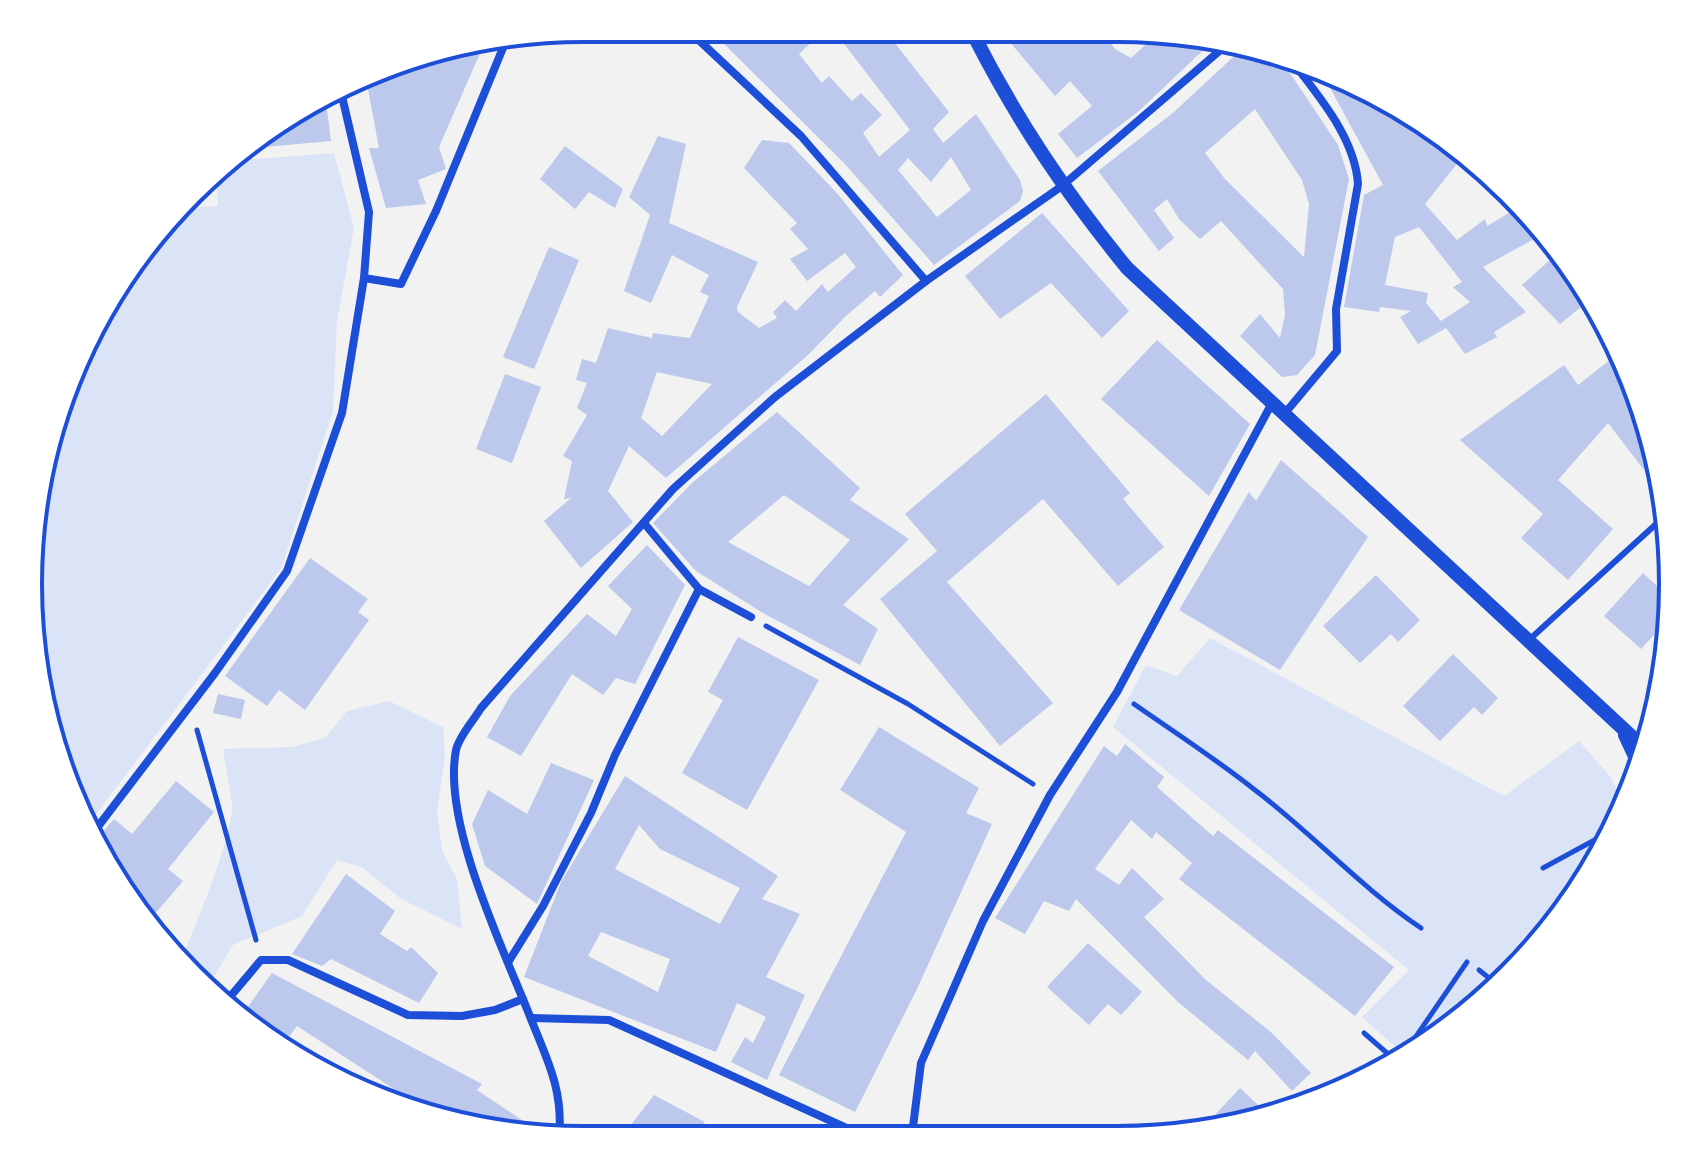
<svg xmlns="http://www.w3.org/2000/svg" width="1701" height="1168" font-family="Figtree,sans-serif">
<rect width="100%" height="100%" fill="#f2f2f2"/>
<g fill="#dbe4f7">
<path d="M334,153L354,228L337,321L333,412L281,569L85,829L39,692L33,512L71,371L166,218L177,208L218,206L216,173L230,161Z"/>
<path d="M1210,638L1504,796L1579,741L1609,775L1626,806L1579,893L1510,977L1403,1054L1362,1017L1409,970L1113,727L1146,665L1177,676Z"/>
<path d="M389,701L443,727L445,758L437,810L442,850L457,879L462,929L401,899L363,868L337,860L302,916L233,945L206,990L180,962C194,931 234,833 232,804C230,785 225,767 223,749L292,747L325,738L347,711Z"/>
</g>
<g fill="#bdc9ec" fill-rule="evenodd">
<path d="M710,30L822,32L799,54L822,83L829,76L852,101L861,93L882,115L863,133L879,157L910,130L835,32L887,33L949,112L933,129L943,143L976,114L1020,180L1023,191L1020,201L934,265L844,163ZM951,157L971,190L937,217L898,170L908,158L931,182Z"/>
<path d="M1004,35L1106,37L1115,49L1131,58L1154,37L1216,38L1139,111L1077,158L1058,134L1092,106L1070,81L1055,96Z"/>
<path d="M1245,46L1276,58L1292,76L1338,145L1349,179L1315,355L1297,375L1282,377L1240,336L1260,314L1280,338L1285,315L1283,289L1221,221L1200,239L1179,219L1167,199L1154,210L1174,238L1159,251L1098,171L1174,112ZM1255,109L1302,180L1309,204L1304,257L1225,179L1205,153Z"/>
<path d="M481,51L439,147L446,169L418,180L426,204L386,208L369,148H379L367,84Z"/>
<path d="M1323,75L1395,102L1424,125L1433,141L1438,135L1464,155L1425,204L1457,240L1485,219L1487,226L1522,205L1545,233L1483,267L1526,312L1494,332L1497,337L1465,354L1446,328L1418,344L1400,317L1411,311L1380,307L1379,312L1344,307L1364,195L1383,185ZM1419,227L1462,282L1453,287L1470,302L1441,321L1426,303L1428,293L1385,285L1395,237Z"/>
<path d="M327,110L331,141L244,149L275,121L296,112Z"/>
<path d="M658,136L686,144L669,223L758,262L737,307L738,312L759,328L777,318L773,312L785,300L796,311L822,284L828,292L856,267L845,253L807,281L790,259L808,249L790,229L797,223L744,168L762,140L789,143L836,192L903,275L880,297L875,291L846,316L808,355L666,478L629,446L608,491L633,522L581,568L544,521L571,498L564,499L572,461L563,456L587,415L577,408L587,383L576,380L582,359L596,363L608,328L652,338L653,333L690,338L709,296L700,292L709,275L672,255L651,303L624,291L650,215L629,197ZM657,372L712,384L662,436L641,418Z"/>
<path d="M565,146L623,189L615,208L589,192L575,209L540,179Z"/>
<path d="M1042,213L1129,311L1102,338L1051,283L1000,319L965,276Z"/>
<path d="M549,247L579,260L534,369L503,357Z"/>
<path d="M1560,251L1592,298L1560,324L1522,285Z"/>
<path d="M1157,340L1250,424L1209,496L1101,399Z"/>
<path d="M1620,352L1631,372L1662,476L1664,496L1608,423L1558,480L1613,529L1568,580L1521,538L1543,514L1460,440L1564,365L1578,385Z"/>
<path d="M505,374L541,387L512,463L476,449Z"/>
<path d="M1046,394L1130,493L1123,499L1164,547L1118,586L1043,499L947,582L1053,703L1000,746L880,599L937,551L905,514Z"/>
<path d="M777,412L860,488L850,500L909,539L843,605L878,629L860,665L763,613L696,571L653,523L692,483ZM784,495L850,540L809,586L728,542Z"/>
<path d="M1281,460L1368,537L1280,670L1179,610L1249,492L1256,501Z"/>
<path d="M647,545L685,585L635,684L616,678L603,695L572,674L521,756L487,737L510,696L587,614L616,636L632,609L608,586Z"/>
<path d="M310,558L368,599L358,612L369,620L305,710L279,690L267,706L225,676Z"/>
<path d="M1643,573L1659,588L1672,574L1673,584L1670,617L1641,649L1604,616Z"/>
<path d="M1376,575L1420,620L1398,642L1391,634L1360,663L1323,626Z"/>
<path d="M738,637L819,680L747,810L682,773L723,700L708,692Z"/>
<path d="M1453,654L1498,698L1482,715L1474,707L1440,741L1403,706Z"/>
<path d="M218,694L245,700L241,719L213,713Z"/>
<path d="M879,727L979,788L966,813L992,824L917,989L855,1112L779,1075L906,832L840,790Z"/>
<path d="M1125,744L1164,777L1157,787L1213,836L1218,830L1394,967L1355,1016L1179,879L1192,863L1156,832L1152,839L1131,820L1095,869L1119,885L1132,868L1164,899L1144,917L1206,980L1272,1033L1311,1073L1292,1091L1255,1051L1248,1060L1178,1002L1076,899L1069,911L1044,901L1025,934L995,918L1104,746L1117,756Z"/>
<path d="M551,763L594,780L537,904L485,866L472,824L488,790L527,814Z"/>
<path d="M625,776L778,876L762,899L800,914L766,977L805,995L767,1080L731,1062L745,1037L753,1043L766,1017L737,1003L716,1052L524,977L561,882ZM639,825L660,849L740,888L720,924L615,869ZM601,932L670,959L658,992L588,956Z"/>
<path d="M176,781L214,812L168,869L183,881L154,915L135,899L94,842L114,819L132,834Z"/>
<path d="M346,874L395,911L380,934L407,951L411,947L438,973L419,1003L331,959L322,966L292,954Z"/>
<path d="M1088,943L1142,992L1121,1015L1108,1004L1089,1025L1047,987Z"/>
<path d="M272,973L482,1084L477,1090L535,1129L532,1135L475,1129L440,1119L297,1026L280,1049L275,1046L240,1018Z"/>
<path d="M1363,1069L1371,1077L1346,1088Z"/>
<path d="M1240,1088L1269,1115L1225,1129L1201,1130Z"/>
<path d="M654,1095L705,1122L692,1138L620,1139Z"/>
</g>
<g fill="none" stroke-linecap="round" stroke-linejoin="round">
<g stroke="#1d4ed8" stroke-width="5">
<path d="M415,58L471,43"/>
<path d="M766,626L908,704L1033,784"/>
<path d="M1134,704C1174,732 1216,759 1255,790C1313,834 1360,887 1421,928"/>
<path d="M197,730L256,940"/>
<path d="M1543,868L1613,830"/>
<path d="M1479,970L1499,986"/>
<path d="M1364,1033L1395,1060"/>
<path d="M1404,1054L1467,962"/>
</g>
<path stroke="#1d4ed8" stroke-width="6" d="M1530,639L1666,515"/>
<g stroke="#1d4ed8" stroke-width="8">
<path d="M688,30L801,136L926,281"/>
<path d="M341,92L369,212L364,278L401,284L436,211L507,38"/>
<path d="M1285,413L1337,351L1336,309L1358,184C1355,139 1321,99 1295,65"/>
<path d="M644,523L699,589L751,617"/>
<path d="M90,837L215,673L287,571L342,413L364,278"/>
<path d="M509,961L543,906L591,813L615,755L699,589"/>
<path d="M224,1004L261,960H288L408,1015L462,1016L495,1010L523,999"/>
<path d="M531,1018L609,1020L862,1135"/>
<path d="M912,1135L921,1063L983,921L1050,795L1117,692L1272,403"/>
<path d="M559,1138C564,1089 546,1058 529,1014C502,946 442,822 456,750C459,736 474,720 481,708L673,489L775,397L926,281L1062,186L1231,41"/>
</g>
<g stroke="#1d4ed8" stroke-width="14">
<path d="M973,34C1018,122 1065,192 1127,268L1645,749"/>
<path d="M1625,735L1640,767"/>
</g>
</g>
<path d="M0 0H1701V1168H0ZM584 42H1117A542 542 0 0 1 1659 584V584A542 542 0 0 1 1117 1126H584A542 542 0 0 1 42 584V584A542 542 0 0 1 584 42Z" fill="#fff" fill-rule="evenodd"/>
<path fill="none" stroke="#1d4ed8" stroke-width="4" d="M584 42H1117A542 542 0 0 1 1659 584V584A542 542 0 0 1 1117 1126H584A542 542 0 0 1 42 584V584A542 542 0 0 1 584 42Z"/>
</svg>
